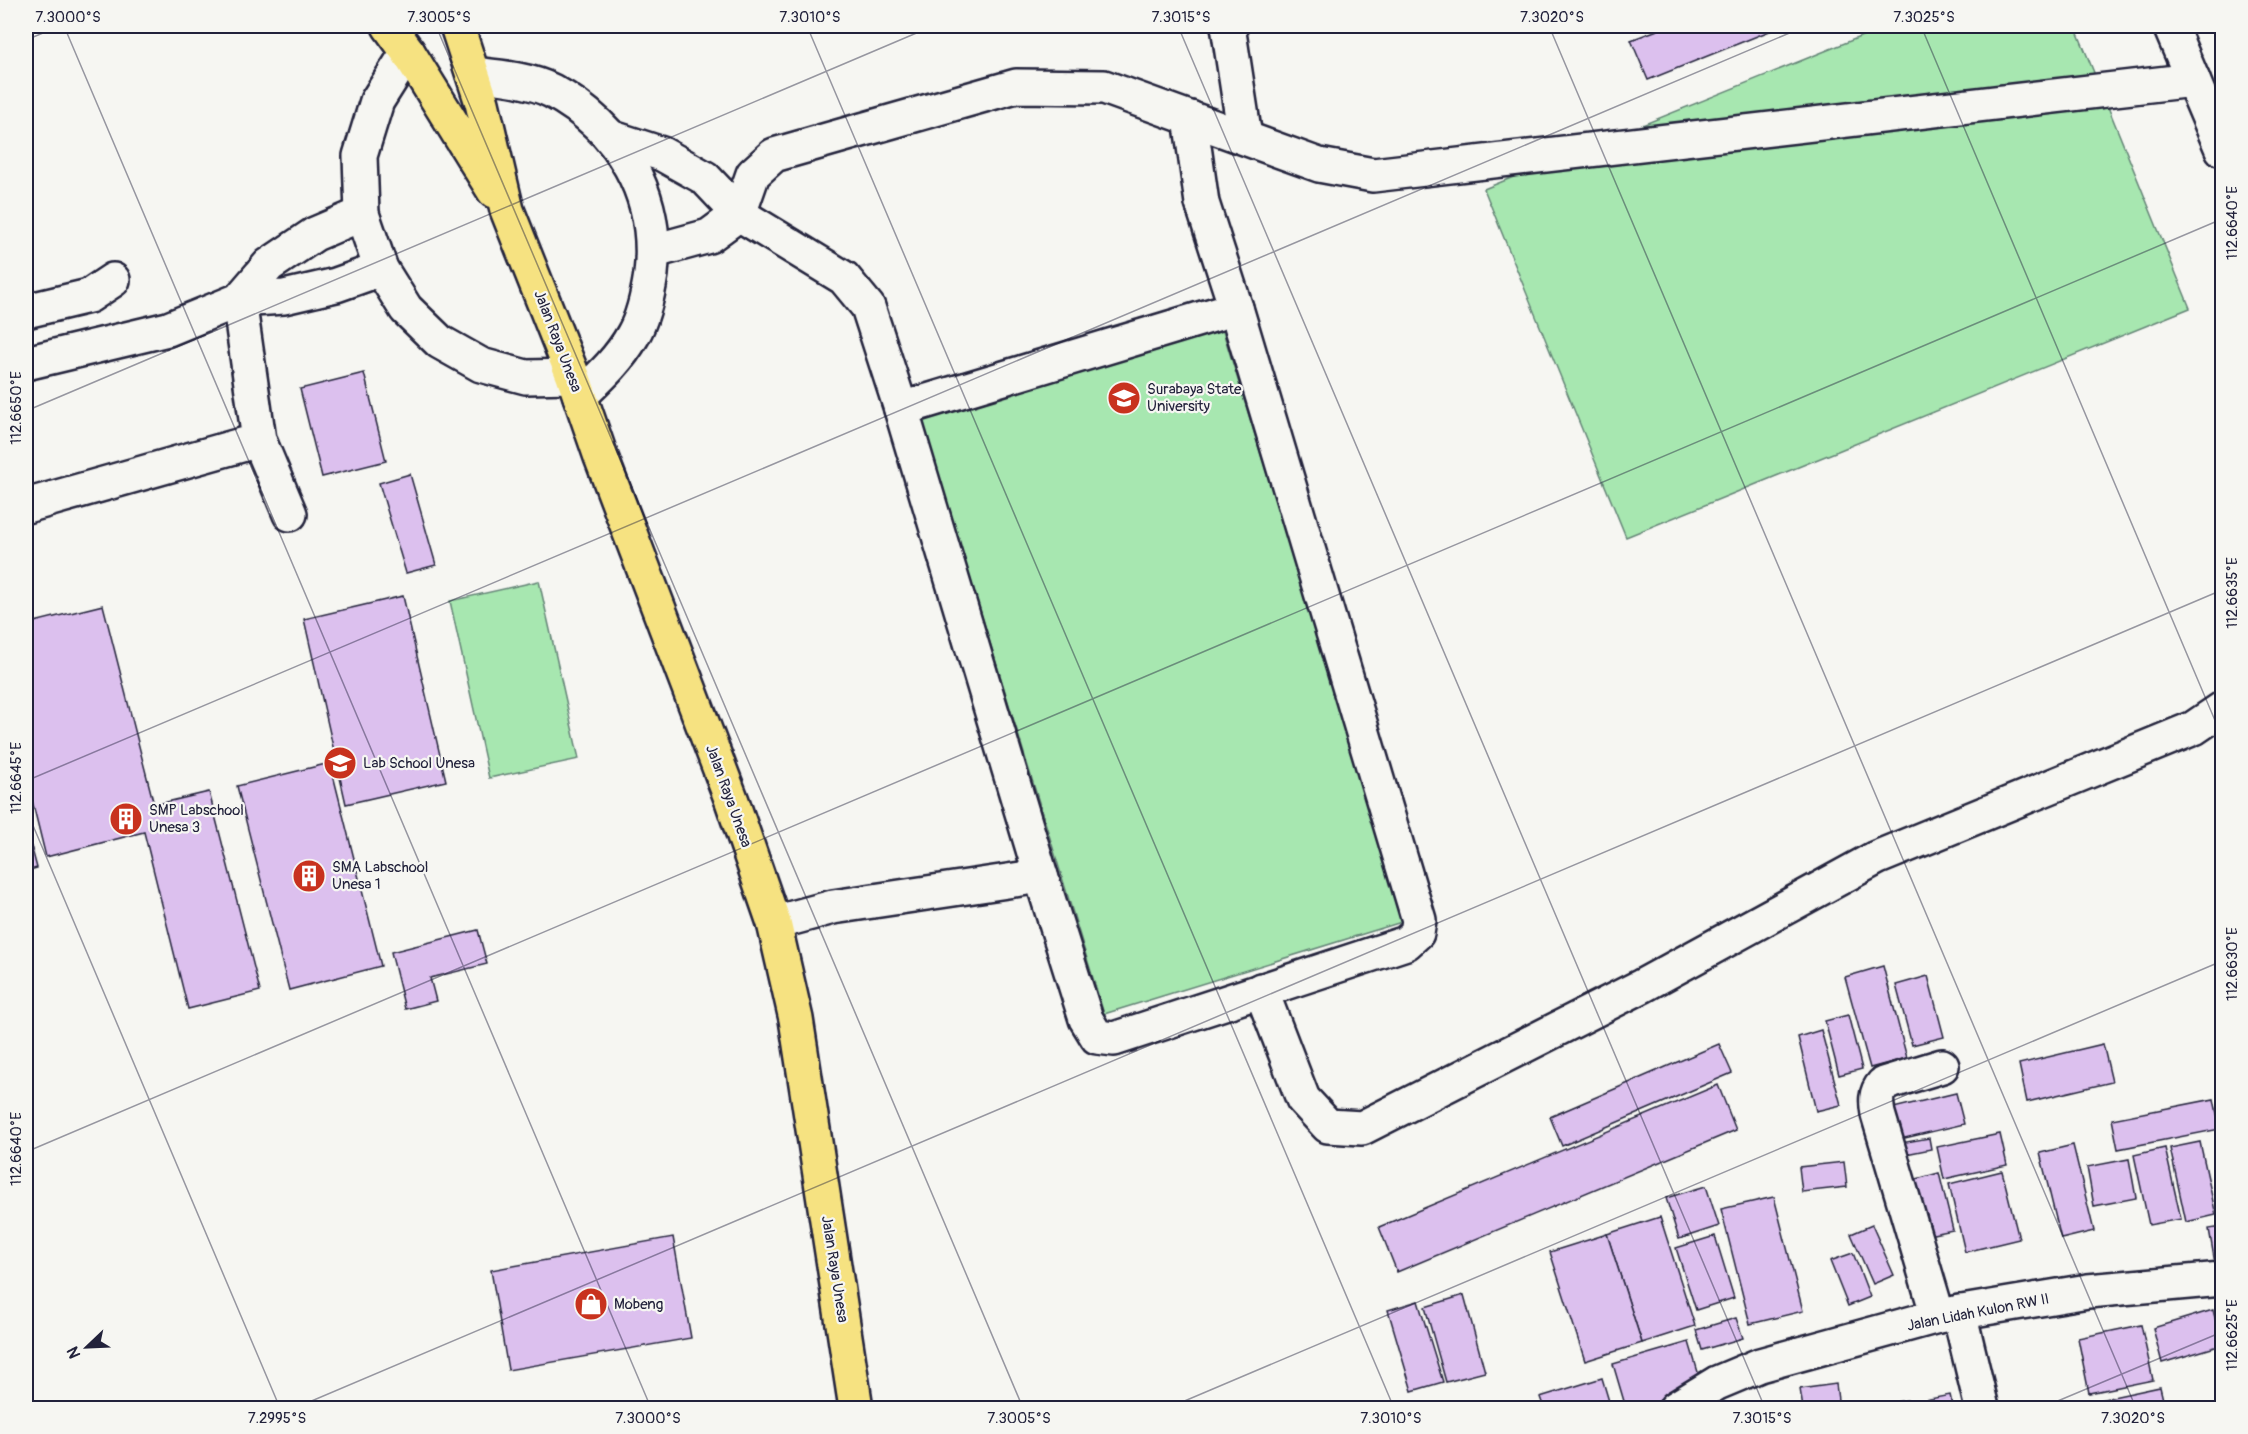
<svg xmlns="http://www.w3.org/2000/svg" width="2248" height="1434" font-family="Pangolin,sans-serif">
<rect width="100%" height="100%" fill="#f6f6f2"/>
<filter id="ink" filterUnits="userSpaceOnUse"><feTurbulence type="fractalNoise" baseFrequency=".0167" numOctaves="2"/><feDisplacementMap in="SourceGraphic" scale="12" xChannelSelector="R" yChannelSelector="G"/><feConvolveMatrix kernelMatrix="1 2 1 2 8 2 1 2 1" color-interpolation-filters="sRGB"/></filter>
<g filter="url(#ink)">
<g fill="#a7e7b0" stroke="#648476" stroke-width="1.5">
<path d="M1887,26H2075L2190,308L1626,537L1484,189Z"/>
<path d="M1221,325L1405,921L1104,1014L921,418Z"/>
<path d="M539,581L579,759L489,778L450,601Z"/>
</g>
<g fill="#dcc0ee" stroke="#22223b" stroke-width="1.5">
<path d="M1668,26H1782L1648,80L1631,40Z"/>
<path d="M364,373L386,461L322,477L300,389Z"/>
<path d="M410,474L436,565L406,573L379,483Z"/>
<path d="M403,596L446,781L346,804L304,619Z"/>
<path d="M103,605L154,805L209,792L260,991L188,1009L144,832L46,857L26,776V624Z"/>
<path d="M330,763L381,966L289,990L237,786Z"/>
<path d="M26,827L37,868L26,871Z"/>
<path d="M478,930L487,964L430,978L436,1001L405,1009L391,952Z"/>
<path d="M1883,966L1907,1058L1870,1068L1845,977Z"/>
<path d="M1928,976L1944,1037L1912,1045L1896,985Z"/>
<path d="M1848,1015L1862,1069L1839,1075L1825,1021Z"/>
<path d="M1821,1030L1841,1105L1816,1111L1798,1037Z"/>
<path d="M1719,1044L1732,1073L1562,1146L1550,1117Z"/>
<path d="M2103,1044L2112,1082L2027,1102L2019,1064Z"/>
<path d="M1718,1085L1736,1130L1397,1272L1379,1227Z"/>
<path d="M1956,1093L1964,1124L1892,1141L1885,1110Z"/>
<path d="M2214,1099L2220,1129L2118,1149L2112,1119Z"/>
<path d="M2000,1134L2007,1165L1944,1179L1937,1147Z"/>
<path d="M1929,1138L1931,1149L1891,1157L1889,1145Z"/>
<path d="M2200,1142L2216,1215L2186,1222L2170,1148Z"/>
<path d="M2073,1145L2094,1231L2061,1239L2040,1153Z"/>
<path d="M2165,1148L2181,1219L2149,1225L2134,1155Z"/>
<path d="M2129,1159L2136,1198L2094,1206L2087,1167Z"/>
<path d="M1844,1162L1847,1187L1802,1192L1799,1167Z"/>
<path d="M2002,1171L2019,1239L1965,1252L1949,1184Z"/>
<path d="M1939,1173L1953,1230L1923,1236L1909,1181Z"/>
<path d="M1706,1186L1719,1226L1679,1239L1666,1198Z"/>
<path d="M1774,1197L1803,1311L1750,1324L1721,1209Z"/>
<path d="M1660,1217L1695,1326L1642,1343L1607,1234Z"/>
<path d="M1872,1225L1894,1275L1873,1284L1851,1234Z"/>
<path d="M2222,1227V1261L2215,1263L2209,1229Z"/>
<path d="M1607,1234L1642,1343L1585,1361L1550,1252Z"/>
<path d="M1715,1236L1734,1298L1696,1310L1676,1248Z"/>
<path d="M673,1237L691,1338L508,1370L491,1270Z"/>
<path d="M1853,1253L1870,1297L1848,1306L1830,1261Z"/>
<path d="M1464,1295L1485,1372L1446,1382L1425,1307Z"/>
<path d="M1418,1301L1443,1382L1412,1391L1388,1310Z"/>
<path d="M2213,1310L2222,1345L2162,1363L2153,1328Z"/>
<path d="M1736,1318L1743,1338L1702,1350L1696,1330Z"/>
<path d="M2141,1325L2153,1380L2089,1393L2078,1338Z"/>
<path d="M1689,1342L1703,1389L1635,1408H1626L1613,1364Z"/>
<path d="M1602,1378L1611,1408H1544L1540,1397Z"/>
<path d="M1836,1384L1839,1408H1803L1800,1389Z"/>
<path d="M2160,1387L2165,1408H2096L2094,1401Z"/>
<path d="M1950,1395L1953,1408H1916L1914,1402Z"/>
<path d="M1907,1400L1909,1408H1859Z"/>
</g>
<g fill="none" stroke-linecap="round" stroke-linejoin="round">
<g stroke="#22223b" stroke-width="38">
<g id="minor">
<path d="M1228,26L1245,137"/>
<path d="M2170,26L2222,149"/>
<path d="M408,52L377,101L360,156L362,214L381,269L406,309L440,342L481,365L526,377L573,376"/>
<path d="M473,74C499,77 528,79 552,91C621,128 660,196 651,274C648,294 643,318 633,335C619,360 600,377 580,396"/>
<path d="M1190,118L1202,203L1236,308"/>
<path d="M613,138L662,154L705,178L739,214L844,278L868,307L901,409"/>
<path d="M654,251L709,236L739,214L753,174L774,155L1016,86L1104,87L1319,165L1373,175L2193,80"/>
<path d="M1236,308L1419,920L1417,933L1406,943L1114,1039L1097,1037L1086,1019L1041,876L901,409Z"/>
<path d="M26,311L89,296L113,280"/>
<path d="M26,363L168,329L239,300L269,265L315,234L362,214"/>
<path d="M26,506L259,440"/>
<path d="M290,514L259,440L239,300L284,297L336,285L381,269"/>
<path d="M774,923L833,907L1041,876"/>
<path d="M1261,990L1303,1099L1328,1126L1362,1128L1642,986L1876,858L2194,728L2222,709"/>
<path d="M1959,1312L1982,1408"/>
<path d="M1938,1316L1878,1114C1876,1102 1875,1093 1883,1084L1942,1066"/>
<path d="M1676,1408L1717,1383L1760,1365L1938,1316L2088,1291L2222,1279"/>
</g>
</g>
<g stroke="#22223b" stroke-width="38">
<g id="major">
<path d="M389,26L408,52L494,191"/>
<path d="M457,26L482,103L507,210L573,376L601,457L732,801L774,923L796,1019L856,1408"/>
</g>
</g>
<use href="#minor" stroke="#f6f6f2" stroke-width="33"/>
<use href="#major" stroke="#f6e281" stroke-width="33"/>
</g>
</g>
<path fill="none" stroke="#22223b" stroke-width="1.5" stroke-opacity="0.45" d="M64,26L651,1408M436,26L1023,1408M807,26L1394,1408M1178,26L1765,1408M1549,26L2136,1408M1921,26L2222,737M26,40L60,26M26,411L933,26M26,781L1806,26M26,809L280,1408M26,1152L2222,219M295,1408L2222,590M1168,1408L2222,961M2041,1408L2222,1332"/>
<defs>
<g id="university-disc" transform="scale(1.725)"><circle r="9.5" fill="#c8321e" stroke="#f6f6f2"/><path d="M0-5L7-2L0 1L-7-2ZM-4 1L0 2.5L4 1V4Q0 6-4 4Z" fill="#fff"/></g>
<g id="school-disc" transform="scale(1.725)"><circle r="9.5" fill="#c8321e" stroke="#f6f6f2"/><path d="M0-5L7-2L0 1L-7-2ZM-4 1L0 2.5L4 1V4Q0 6-4 4Z" fill="#fff"/></g>
<g id="building-disc" transform="scale(1.725)"><circle r="9.5" fill="#c8321e" stroke="#f6f6f2"/><path d="M-4-6H4V6H1V3H-1V6H-4ZM-2.5-4.3h1.7v1.8h-1.7ZM.8-4.3h1.7v1.8H.8ZM-2.5-1h1.7V.8h-1.7ZM.8-1h1.7V.8H.8Z" fill="#fff"/></g>
<g id="shop-disc" transform="scale(1.725)"><circle r="9.5" fill="#c8321e" stroke="#f6f6f2"/><path d="M-5-2.5h2.3a2.7 3.5 0 0 1 5.4 0H5L5.5 6h-11ZM-1.5-2.5h3a1.5 2.3 0 0 0-3 0Z" fill="#fff"/></g>
</defs>
<g fill-rule="evenodd">
<use href="#university-disc" x="1124" y="398"/>
<use href="#school-disc" x="340" y="763"/>
<use href="#building-disc" x="126" y="819"/>
<use href="#building-disc" x="309" y="876"/>
<use href="#shop-disc" x="591" y="1304"/>
</g>
<g text-anchor="middle" stroke-width="4.5" stroke-linejoin="round" paint-order="stroke">
<g font-size="15" fill="#22223b" stroke="#f6f6f2">
<text transform="translate(558 341) rotate(69)" y="5">Jalan Raya Unesa</text>
<text transform="translate(729 796) rotate(70)" y="5">Jalan Raya Unesa</text>
<text transform="translate(835 1269) rotate(81)" y="5">Jalan Raya Unesa</text>
<text transform="translate(1978 1312) rotate(-11)" y="5">Jalan Lidah Kulon RW II</text>
</g>
<g font-size="15" fill="#22223b" stroke="#f6f6f2" text-anchor="start">
<text x="1147" y="394">Surabaya State<tspan x="1147" dy="17">University</tspan></text>
<text x="363" y="768">Lab School Unesa</text>
<text x="149" y="815">SMP Labschool<tspan x="149" dy="17">Unesa 3</tspan></text>
<text x="332" y="872">SMA Labschool<tspan x="332" dy="17">Unesa 1</tspan></text>
<text x="614" y="1309">Mobeng</text>
</g>
</g>
<rect width="2248" height="1434" fill="none" stroke="#f6f6f2" stroke-width="66"/>
<g transform="translate(87 1347) rotate(247)" stroke="#f6f6f2" stroke-width="4.5" paint-order="stroke">
<path d="M0-4.5L10 22L0 15L-10 22Z" fill="#22223b"/>
<text y="-9" font-size="16" font-weight="bold" text-anchor="middle" fill="#22223b">N</text>
</g>
<rect x="33" y="33" width="2182" height="1368" fill="none" stroke="#22223b" stroke-width="2"/>
<g font-size="15" text-anchor="middle" fill="#22223b">
<text x="68" y="22">7.3000°S</text>
<text x="439" y="22">7.3005°S</text>
<text x="810" y="22">7.3010°S</text>
<text x="1181" y="22">7.3015°S</text>
<text x="1552" y="22">7.3020°S</text>
<text x="1924" y="22">7.3025°S</text>
<text transform="translate(2232 223) rotate(-90)" y="5">112.6640°E</text>
<text transform="translate(16 408) rotate(-90)" y="5">112.6650°E</text>
<text transform="translate(2232 593) rotate(-90)" y="5">112.6635°E</text>
<text transform="translate(16 778) rotate(-90)" y="5">112.6645°E</text>
<text transform="translate(2232 964) rotate(-90)" y="5">112.6630°E</text>
<text transform="translate(16 1149) rotate(-90)" y="5">112.6640°E</text>
<text transform="translate(2232 1335) rotate(-90)" y="5">112.6625°E</text>
<text x="277" y="1423">7.2995°S</text>
<text x="648" y="1423">7.3000°S</text>
<text x="1019" y="1423">7.3005°S</text>
<text x="1391" y="1423">7.3010°S</text>
<text x="1762" y="1423">7.3015°S</text>
<text x="2133" y="1423">7.3020°S</text>
</g>
</svg>
